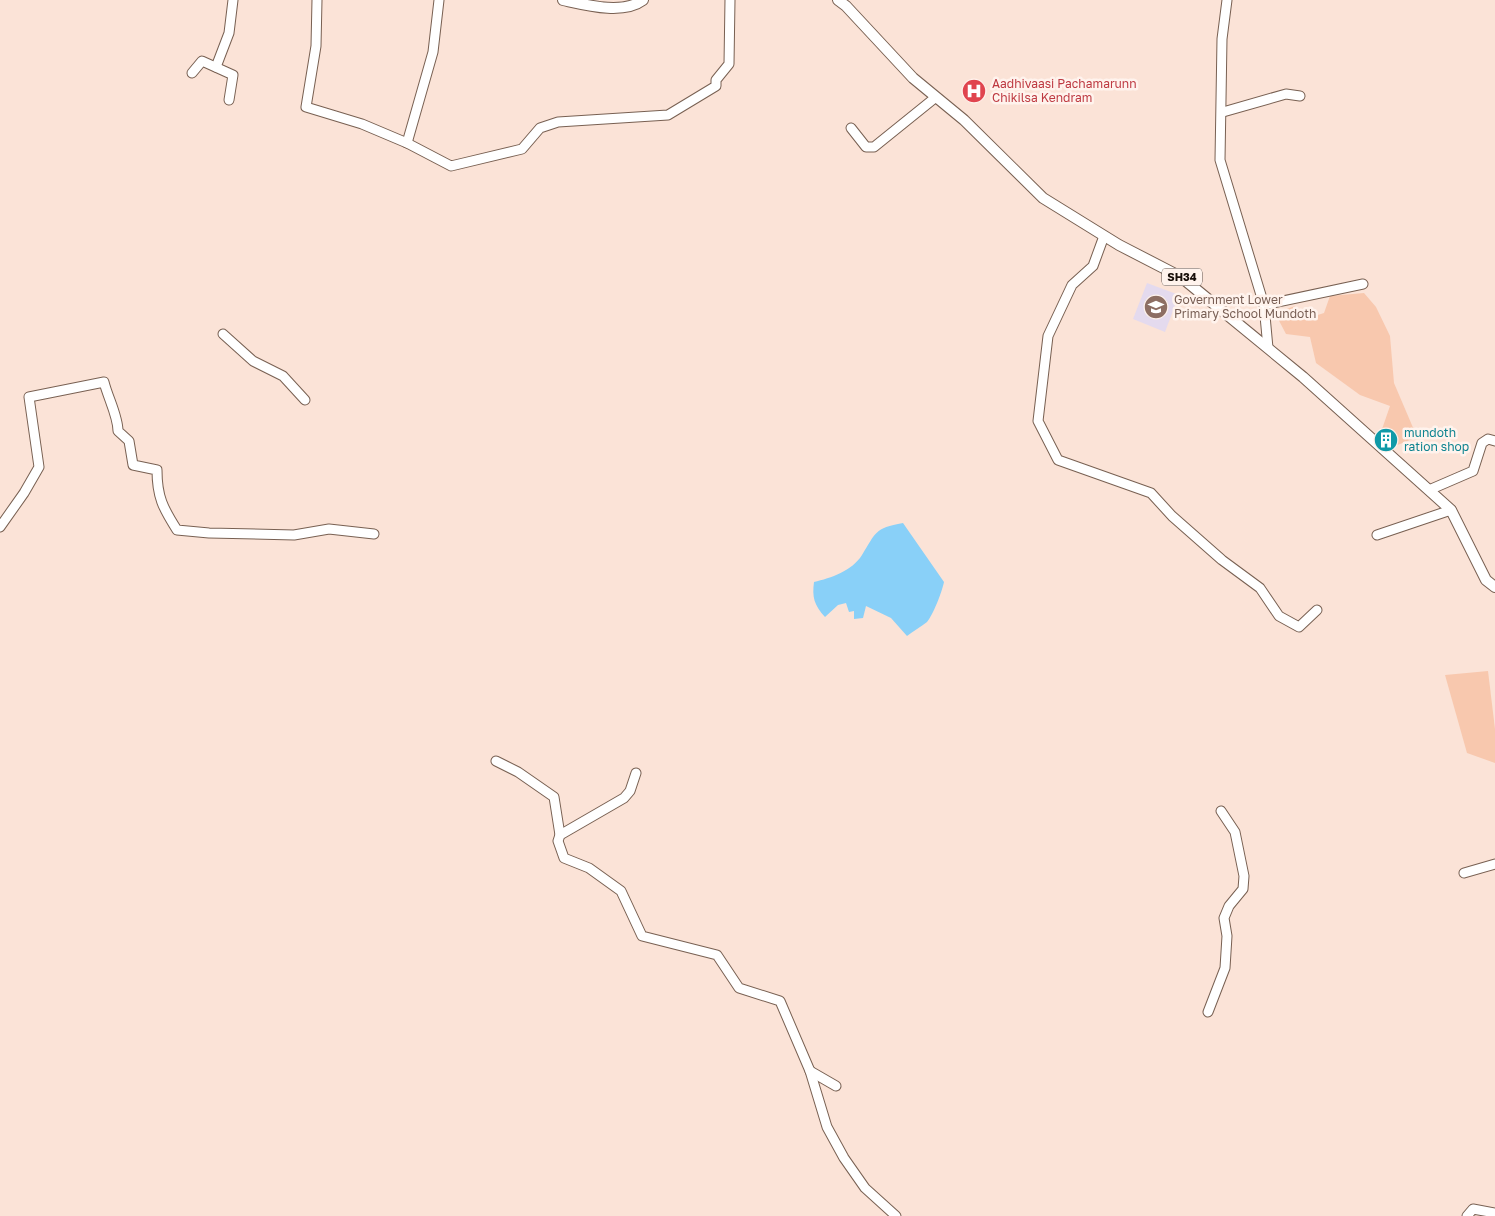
<svg xmlns="http://www.w3.org/2000/svg" width="1495" height="1216" font-family="'Golos Text',sans-serif">
<rect width="100%" height="100%" fill="#fbe3d7"/>
<path fill="#e4daee" d="M1147,283L1179,295L1165,332L1133,319Z"/>
<g fill="#f8c8ae">
<path d="M1364,293L1376,307L1390,336L1394,383L1417,437L1383,451L1381,432L1390,406L1360,395L1316,363L1310,337L1286,334L1275,313L1295,306L1305,319L1324,313L1330,296Z"/>
<path d="M1488,671L1495,729V763L1467,753L1445,675Z"/>
</g>
<path fill="#89d0f8" d="M903,523L944,582C942,592 933,615 927,622C921,627 913,631 907,636L891,618L866,606L863,618L854,619V611L849,612L846,603L838,605L825,617C814,605 812,597 814,582C831,578 852,571 862,555C876,533 874,528 903,523Z"/>
<g fill="none" stroke-linecap="round" stroke-linejoin="round">
<g stroke="#786052" stroke-width="11">
<g id="minor">
<path d="M317,0L316,46L306,107L362,124L407,143L451,166L522,149L540,128L558,122L668,115L716,86V80L729,64L730,0"/>
<path d="M1227,0L1222,39L1220,160L1264,305L1268,348"/>
<path d="M216,67L229,33L233,0"/>
<path d="M192,73L202,61L233,75L229,100"/>
<path d="M1223,112L1286,94L1300,96"/>
<path d="M851,128L866,147H874L936,97"/>
<path d="M407,143L433,52L439,0"/>
<path d="M1104,236L1093,266L1072,285L1048,336L1038,421L1058,460L1151,493L1172,516L1222,560L1260,588L1279,616L1299,627L1317,610"/>
<path d="M1264,305L1363,284"/>
<path d="M223,334L253,361L283,376L305,400"/>
<path d="M1429,490L1473,471L1482,443L1488,439L1495,441"/>
<path d="M0,527L24,493L39,467L29,397L104,382C108,398 118,416 118,431L129,441L133,465L157,470C157,497 163,508 177,530L209,533L294,535L329,529L374,534"/>
<path d="M1377,535L1451,510"/>
<path d="M496,761L518,772L554,797L560,835"/>
<path d="M636,773L630,791L624,798L560,835L558,841L564,858L589,868L621,891L642,936L717,955L739,988L780,1001L810,1071L827,1127L844,1158L865,1188L896,1216"/>
<path d="M1464,873L1495,864"/>
<path d="M1208,1012L1225,968L1227,936L1224,918L1229,906L1243,889L1244,876L1235,832L1221,811"/>
<path d="M810,1071L836,1086"/>
<path d="M1467,1216L1473,1209L1495,1213"/>
</g>
</g>
<g stroke="#786052" stroke-width="12">
<g id="major">
<path d="M563,0C586,5 623,15 643,0"/>
<path d="M838,0L846,6L913,78L964,120L1043,198L1119,245L1181,277L1303,377L1451,510L1486,580L1495,587"/>
</g>
</g>
<use href="#minor" stroke="#fff" stroke-width="9"/>
<use href="#major" stroke="#fff" stroke-width="10"/>
</g>
<defs>
<g id="hospital-disc" transform="scale(1.25)"><circle r="9.5" fill="#e0444e" stroke="#fff3ed"/><path d="M-5-5h3v3.5h4V-5h3V5h-3V1.5h-4V5h-3Z" fill="#fff"/></g>
<g id="school-disc" transform="scale(1.25)"><circle r="9.5" fill="#8d6e63" stroke="#fff3ed"/><path d="M0-5L7-2L0 1L-7-2ZM-4 1L0 2.5L4 1V4Q0 6-4 4Z" fill="#fff"/></g>
<g id="building-disc" transform="scale(1.25)"><circle r="9.5" fill="#0f9aa8" stroke="#fff3ed"/><path d="M-4-6H4V6H1V3H-1V6H-4ZM-2.5-4.3h1.7v1.8h-1.7ZM.8-4.3h1.7v1.8H.8ZM-2.5-1h1.7V.8h-1.7ZM.8-1h1.7V.8H.8Z" fill="#fff"/></g>
</defs>
<g fill-rule="evenodd">
<use href="#hospital-disc" x="974" y="91"/>
<use href="#school-disc" x="1156" y="307"/>
<use href="#building-disc" x="1386" y="440"/>
</g>
<g text-anchor="middle" stroke-width="5" stroke-linejoin="round" paint-order="stroke">
<rect fill="#fff3ed" stroke="#5d534e" stroke-width="1" x="1162" y="268.5" width="40" height="17" rx="4"/>
<g font-size="11" font-weight="bold" fill="#180f0a">
<text x="1182" y="281">SH34</text>
</g>
<g font-size="12" fill="#be3a42" stroke="#fff3ed" text-anchor="start">
<text x="992" y="88">Aadhivaasi Pachamarunn<tspan x="992" dy="14">Chikilsa Kendram</tspan></text>
</g>
<g font-size="12" fill="#785e54" stroke="#fff3ed" text-anchor="start">
<text x="1174" y="304">Government Lower<tspan x="1174" dy="14">Primary School Mundoth</tspan></text>
</g>
<g font-size="12" fill="#0d838f" stroke="#fff3ed" text-anchor="start">
<text x="1404" y="437">mundoth<tspan x="1404" dy="14">ration shop</tspan></text>
</g>
</g>
</svg>
